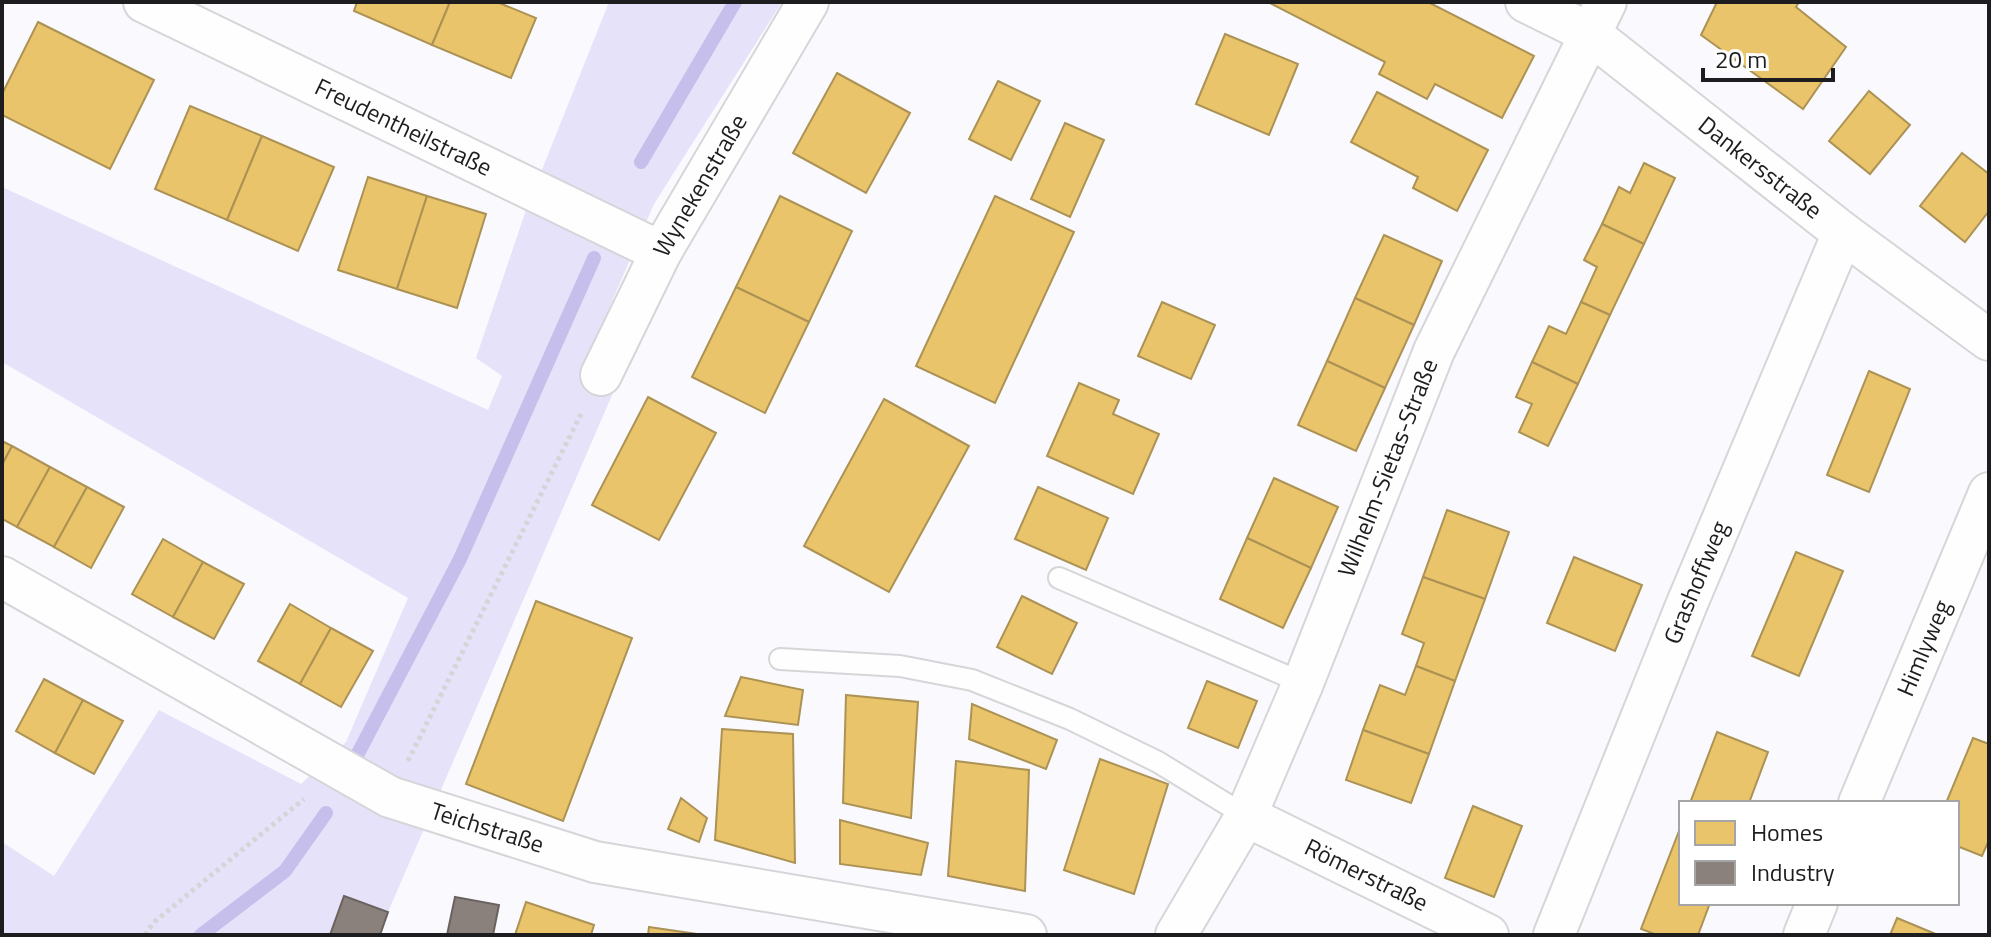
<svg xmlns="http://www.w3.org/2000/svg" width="1991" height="937" font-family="'Titillium Web',sans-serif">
<rect width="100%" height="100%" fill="#fafafe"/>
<path fill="#e5e2fa" d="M609,2H782L654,204L585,364L616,386L388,912L330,935H2V842L54,876L159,710L301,784L346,742L408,598L2,362V187L488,410L502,376L476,358L527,207Z"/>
<g fill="#e9c46a" stroke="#ac9254" stroke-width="2">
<path d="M357,2H450L432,45L354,11Z"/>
<path d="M450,2H497L536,18L511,78L432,45Z"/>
<path d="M1268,2H1428L1534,56L1502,118L1435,84L1427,99L1379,74L1385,62Z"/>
<path d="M1717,2H1799L1796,7L1846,47L1803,109L1701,35Z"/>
<path d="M38,22L154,80L110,169L2,115V94Z"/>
<path d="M1225,34L1298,64L1269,135L1196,104Z"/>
<path d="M837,73L910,113L866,193L793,153Z"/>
<path d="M998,81L1040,101L1011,160L969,139Z"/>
<path d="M1869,91L1910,125L1870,174L1829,141Z"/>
<path d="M1377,92L1488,150L1457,211L1413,188L1418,177L1351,142Z"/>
<path d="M190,106L262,136L227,220L155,189Z"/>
<path d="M1065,123L1104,140L1070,217L1031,199Z"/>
<path d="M262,136L334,167L298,251L227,220Z"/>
<path d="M1962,153L1989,174V211L1965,242L1920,206Z"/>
<path d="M1644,163L1675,178L1644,244L1602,224L1619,187L1630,193Z"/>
<path d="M368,177L427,196L397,289L338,270Z"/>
<path d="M427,196L486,214L457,308L397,289Z"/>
<path d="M780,196L852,231L809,322L736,287Z"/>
<path d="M995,196L1074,232L995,403L916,366Z"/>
<path d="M1602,224L1644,244L1610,315L1581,302L1597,267L1584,260Z"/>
<path d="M1384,235L1442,261L1414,325L1355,298Z"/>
<path d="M736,287L809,322L765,413L692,377Z"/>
<path d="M1355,298L1414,325L1385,388L1327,361Z"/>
<path d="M1162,302L1215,325L1191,379L1138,356Z"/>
<path d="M1581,302L1610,315L1578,384L1532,362L1549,326L1566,334Z"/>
<path d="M1327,361L1385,388L1356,451L1298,425Z"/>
<path d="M1532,362L1578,384L1548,446L1519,432L1532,404L1516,397Z"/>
<path d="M1869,371L1910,389L1869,492L1827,475Z"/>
<path d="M1079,383L1119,400L1113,414L1159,434L1133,494L1047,456Z"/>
<path d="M648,397L716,433L659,540L592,505Z"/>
<path d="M884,399L969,446L889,592L804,546Z"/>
<path d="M2,441L12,446L2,465Z"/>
<path d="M12,446L50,467L17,527L2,519V465Z"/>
<path d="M50,467L87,487L54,547L17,527Z"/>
<path d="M1274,478L1338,507L1311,568L1247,538Z"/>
<path d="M87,487L124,507L91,568L54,547Z"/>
<path d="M1038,487L1108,518L1086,570L1015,539Z"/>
<path d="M1447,510L1509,532L1485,599L1423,577Z"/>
<path d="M1247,538L1311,568L1283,628L1220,599Z"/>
<path d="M163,539L203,562L173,617L132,594Z"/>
<path d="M1796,552L1843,571L1799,676L1752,656Z"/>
<path d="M1574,557L1642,585L1615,651L1547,623Z"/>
<path d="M203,562L244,584L214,639L173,617Z"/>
<path d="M1423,577L1485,599L1455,681L1416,666L1424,643L1402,634Z"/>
<path d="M1022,596L1077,623L1052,674L997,647Z"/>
<path d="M536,601L632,638L563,821L466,784Z"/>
<path d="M290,604L331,628L300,684L258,661Z"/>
<path d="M331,628L373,651L341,707L300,684Z"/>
<path d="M1416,666L1455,681L1429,754L1363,730L1380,685L1405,695Z"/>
<path d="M741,677L803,690L798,725L725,716Z"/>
<path d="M44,679L83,700L55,753L16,731Z"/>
<path d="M1207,681L1257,701L1238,748L1188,728Z"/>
<path d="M846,695L918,702L911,818L843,803Z"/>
<path d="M83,700L123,721L94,774L55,753Z"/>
<path d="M972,704L1057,740L1046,769L969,739Z"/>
<path d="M722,729L793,734L795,863L715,840Z"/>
<path d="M1363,730L1429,754L1411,803L1346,780Z"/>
<path d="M1717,732L1768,752L1749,803H1690Z"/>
<path d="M1973,738L1989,744V840L1982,856L1957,846V803H1946Z"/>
<path d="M1100,759L1168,784L1134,894L1064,870Z"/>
<path d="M956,761L1029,770L1025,891L948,876Z"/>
<path d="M681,798L707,818L699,842L668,829Z"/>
<path d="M1473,806L1522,826L1494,897L1445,878Z"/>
<path d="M840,820L928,843L921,875L840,864Z"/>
<path d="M1679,831L1681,903H1710L1698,935H1657L1641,929Z"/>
<path d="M526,902L594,925L591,935H515Z"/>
<path d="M1897,918L1938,935H1890Z"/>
<path d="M649,927L704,935H648Z"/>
</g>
<g fill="#8a817c" stroke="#696360" stroke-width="2">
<path d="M344,896L388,912L380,935H330Z"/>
<path d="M455,897L499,905L493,935H447Z"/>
</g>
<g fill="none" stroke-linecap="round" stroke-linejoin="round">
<g stroke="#c6bfec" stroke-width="14">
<path d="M641,162L735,2"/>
<path d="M353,763L460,559L594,258"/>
<path d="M201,935L285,871L326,813"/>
</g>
<g stroke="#d6d6d9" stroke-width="24">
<g id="lane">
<path d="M1059,578L1303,683"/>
<path d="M780,659L900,666L972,680L1070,719L1158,762L1246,816"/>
</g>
</g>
<g stroke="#d6d6d9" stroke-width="44">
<g id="street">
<path id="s1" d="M144,2L661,252"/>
<path id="s2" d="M1526,2L1589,33L1843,233L1989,340"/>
<path id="s3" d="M601,375L661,252L808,2"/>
<path id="s4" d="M2,577L390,797L595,862L1026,935"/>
<path id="s5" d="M1859,803L1989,493"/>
<path id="s6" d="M1246,816L1488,935"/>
<path id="s7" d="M1176,935L1246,816L1303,683L1434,351L1606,2"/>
<path id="s8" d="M1554,935L1686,606L1843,233"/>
<path d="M1804,935L1817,903"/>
</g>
</g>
<g stroke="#d5d5d7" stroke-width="5" stroke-dasharray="4 4" stroke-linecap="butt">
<path d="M408,761L582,412"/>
<path d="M145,935L153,923L304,799"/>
</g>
<use href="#lane" stroke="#fefeff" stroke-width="20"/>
<use href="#street" stroke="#fefeff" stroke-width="40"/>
</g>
<g text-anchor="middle" stroke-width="8" stroke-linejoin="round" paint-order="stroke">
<g font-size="24" fill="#1d1d1f" stroke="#fff">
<text dy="8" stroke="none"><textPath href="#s1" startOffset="288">Freudentheilstraße</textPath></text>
<text dy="8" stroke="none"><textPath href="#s2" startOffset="288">Dankersstraße</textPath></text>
<text dy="8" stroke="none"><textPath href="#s3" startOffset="214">Wynekenstraße</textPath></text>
<text dy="8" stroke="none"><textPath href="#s7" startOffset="514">Wilhelm-Sietas-Straße</textPath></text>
<text dy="8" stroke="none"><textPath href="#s8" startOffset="380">Grashoffweg</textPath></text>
<text dy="8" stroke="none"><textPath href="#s5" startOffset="168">Himlyweg</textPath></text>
<text dy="8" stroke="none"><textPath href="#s4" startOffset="548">Teichstraße</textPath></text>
<text dy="8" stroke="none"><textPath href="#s6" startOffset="134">Römerstraße</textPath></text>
</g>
</g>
<rect width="1991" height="937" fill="none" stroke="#1d1d1f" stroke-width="8"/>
<rect x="1679" y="801" width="280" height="104" fill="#ffffff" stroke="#a5a5a5" stroke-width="2"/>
<rect x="1695" y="821" width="40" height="24" fill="#e9c46a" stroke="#a5a5a5" stroke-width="2"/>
<text x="1751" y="841" font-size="24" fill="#1d1d1f">Homes</text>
<rect x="1695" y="861" width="40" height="24" fill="#8a817c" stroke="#a5a5a5" stroke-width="2"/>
<text x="1751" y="881" font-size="24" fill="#1d1d1f">Industry</text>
<path d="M1703 68v12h130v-12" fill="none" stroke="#1d1d1f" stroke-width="4"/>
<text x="1715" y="68" font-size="24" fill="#1d1d1f" stroke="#ffffff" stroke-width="6" paint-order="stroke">20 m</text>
</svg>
